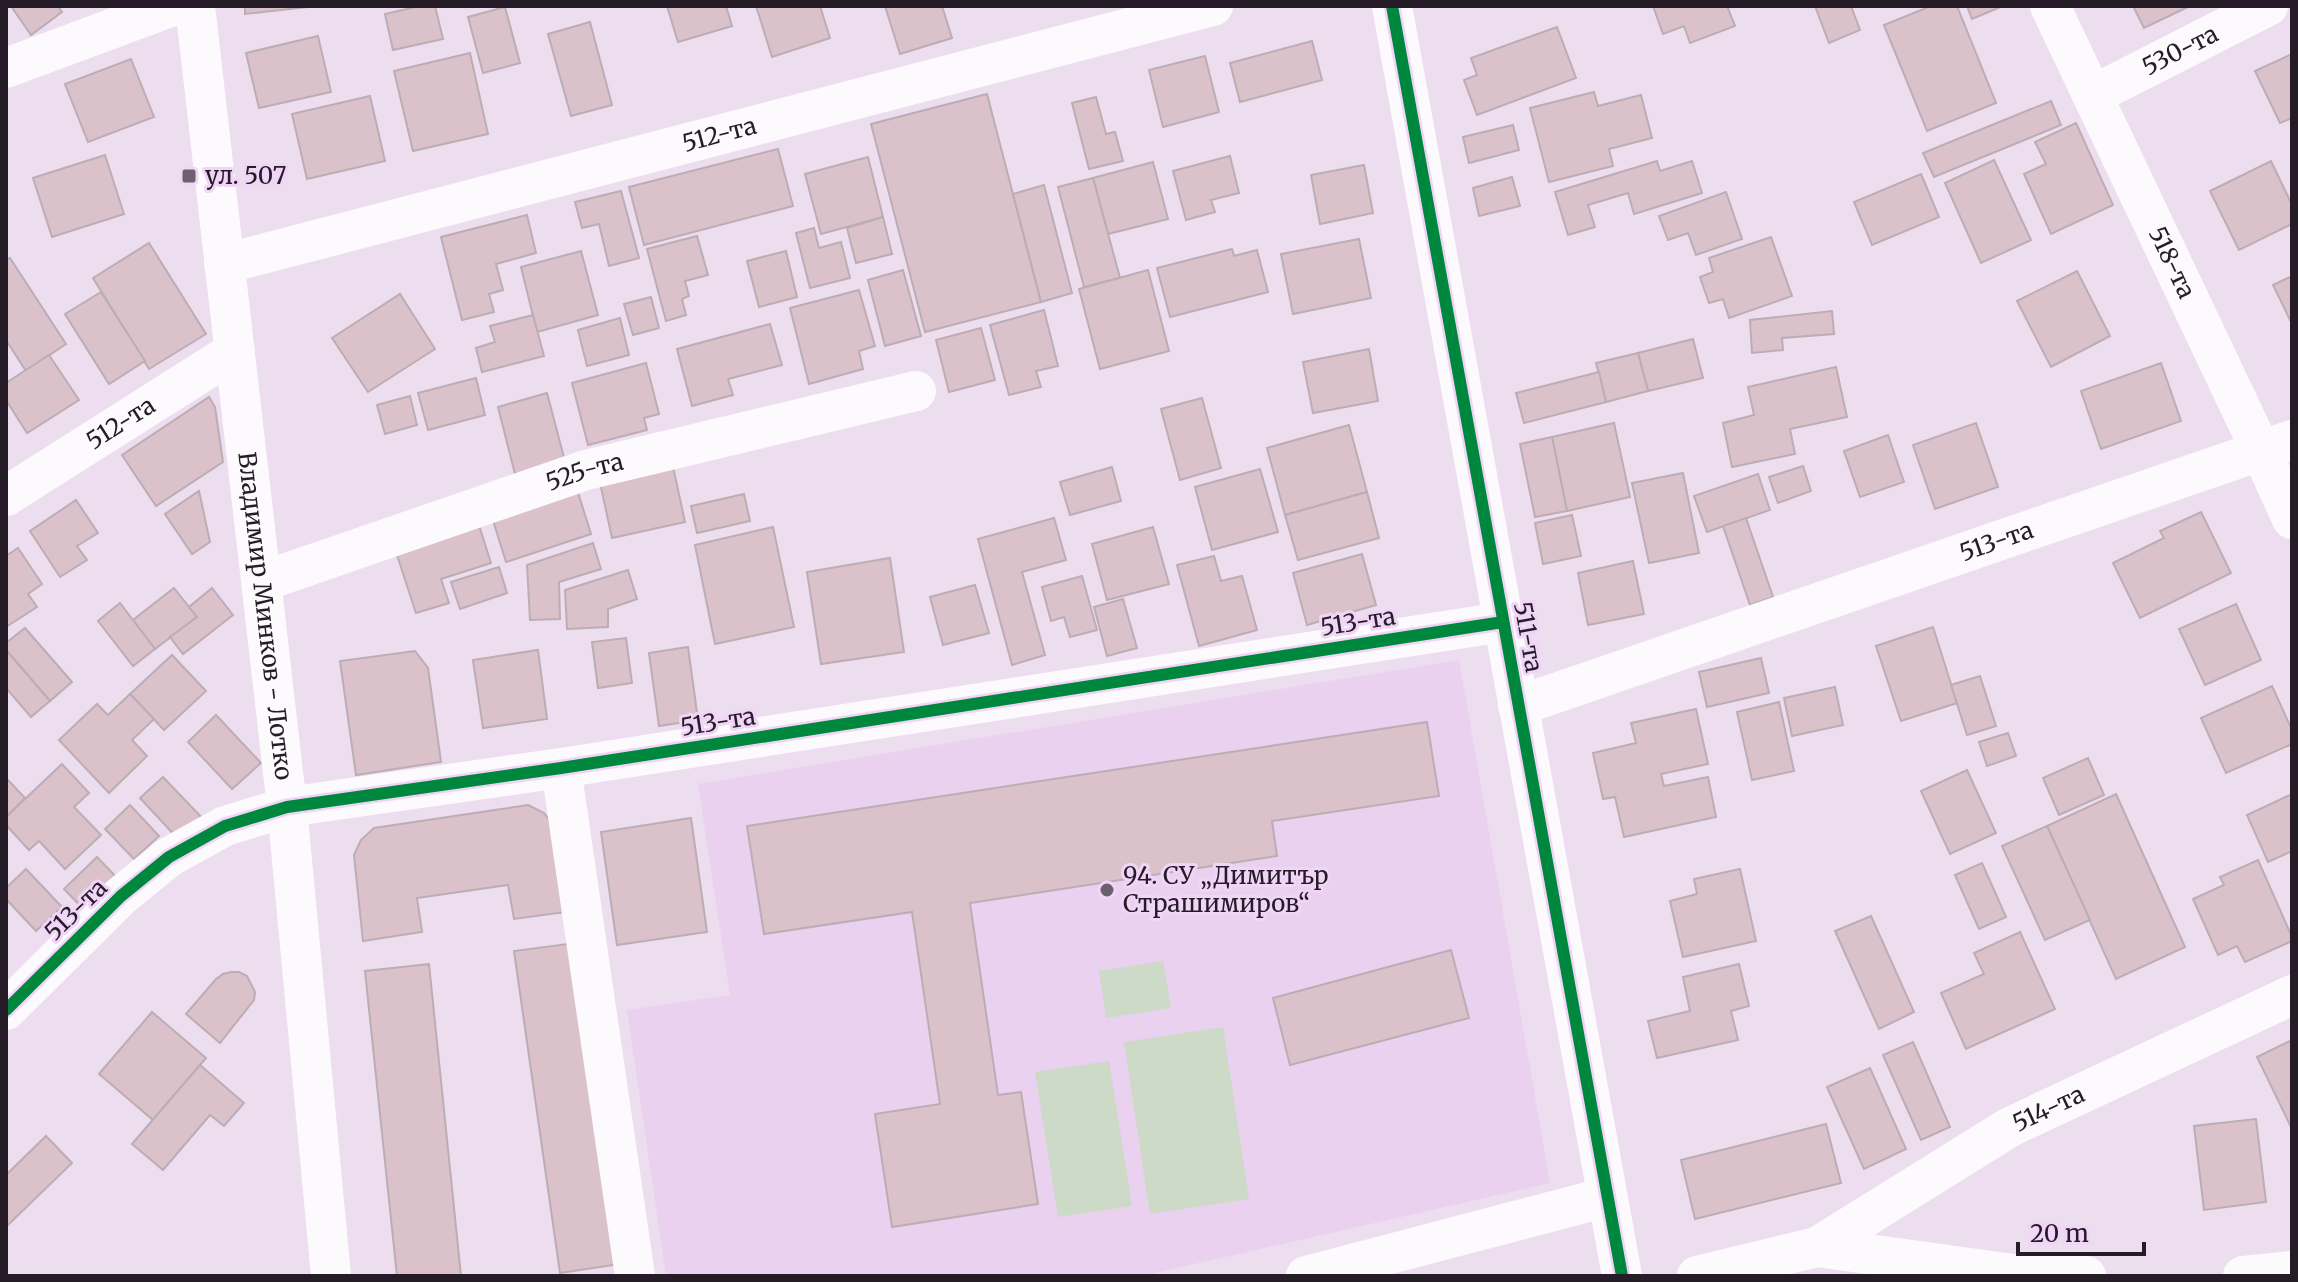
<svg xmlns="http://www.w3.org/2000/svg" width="2298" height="1282" font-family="Merriweather,serif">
<rect width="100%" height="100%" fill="#ecddef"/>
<path fill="#e9d1ef" d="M1459,660L1550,1183L1141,1276H666L627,1010L730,995L698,784Z"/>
<g fill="#ccdac7">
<path d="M1163,961L1171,1008L1106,1018L1099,971Z"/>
<path d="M1223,1027L1249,1199L1150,1214L1124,1042Z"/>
<path d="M1109,1061L1132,1206L1058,1217L1035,1072Z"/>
</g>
<g fill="#dbc2ca" stroke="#bcadb5" stroke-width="2">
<path d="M11,6H58L62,12L31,35Z"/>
<path d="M245,6H307V7L245,14Z"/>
<path d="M420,6H435L443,39L393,50L385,14Z"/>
<path d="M667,6H726L732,26L678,42Z"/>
<path d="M756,6H820L830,38L772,57Z"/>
<path d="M885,6H942L952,38L900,54Z"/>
<path d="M1653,6H1727L1735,26L1690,43L1684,26L1663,34Z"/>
<path d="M1815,6H1851L1860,30L1829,43Z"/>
<path d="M1931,6H1957L1996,103L1927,131L1884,25Z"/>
<path d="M1967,6H2003L1972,19Z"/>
<path d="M2133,6H2190L2144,28Z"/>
<path d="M505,7L520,63L483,73L468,17Z"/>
<path d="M590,22L612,105L571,116L548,34Z"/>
<path d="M1557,27L1576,78L1477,115L1464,80L1477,75L1471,58Z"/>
<path d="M318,36L331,92L259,108L246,53Z"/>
<path d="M1312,41L1322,80L1240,102L1230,63Z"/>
<path d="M470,53L488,134L413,151L394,71Z"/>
<path d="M2292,54V118L2280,123L2255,71Z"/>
<path d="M1205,56L1219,112L1163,127L1149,70Z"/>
<path d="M131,59L154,117L88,142L65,84Z"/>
<path d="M1594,92L1598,106L1641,95L1652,138L1609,149L1613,166L1549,182L1530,108Z"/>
<path d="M987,94L1041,302L925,332L871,124Z"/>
<path d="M370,96L385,161L307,179L292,114Z"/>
<path d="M1096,97L1106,134L1115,132L1123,161L1089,169L1072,103Z"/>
<path d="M2051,101L2061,125L1934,177L1923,153Z"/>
<path d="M2076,123L2113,205L2051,234L2024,174L2046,164L2035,142Z"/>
<path d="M1513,125L1519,150L1469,163L1463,137Z"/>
<path d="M778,149L793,206L644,245L629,187Z"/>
<path d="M105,155L124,214L52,237L33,178Z"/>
<path d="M1230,156L1239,193L1211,200L1215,212L1186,220L1173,171Z"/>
<path d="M868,157L883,217L821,234L805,174Z"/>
<path d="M1994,160L2031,240L1981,263L1945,183Z"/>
<path d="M1657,161L1660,171L1692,161L1702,193L1634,214L1628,193L1588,205L1595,227L1568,235L1555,192Z"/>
<path d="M2271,161L2292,205V224L2239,250L2210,191Z"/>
<path d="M1153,162L1168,219L1108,234L1093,178Z"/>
<path d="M1364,165L1373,213L1320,224L1311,175Z"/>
<path d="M1921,174L1939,217L1872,245L1854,202Z"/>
<path d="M1512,177L1520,206L1479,216L1473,188Z"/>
<path d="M1093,178L1120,278L1084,287L1058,187Z"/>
<path d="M1044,185L1072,293L1041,302L1013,194Z"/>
<path d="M621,191L639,258L609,266L599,224L582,228L575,202Z"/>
<path d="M1726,192L1742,239L1696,255L1688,233L1668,240L1659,216Z"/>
<path d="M527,215L536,253L496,264L503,290L489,294L494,312L462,320L441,237Z"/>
<path d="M883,217L892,254L856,263L847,228Z"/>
<path d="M814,228L819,248L841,242L850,278L810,288L796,233Z"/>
<path d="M697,236L708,275L685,281L689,296L682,299L686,315L666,321L647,249Z"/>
<path d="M1771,237L1792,296L1729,318L1723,299L1709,303L1700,277L1713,272L1709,258Z"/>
<path d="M1359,239L1371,298L1293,314L1281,254Z"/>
<path d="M149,243L206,334L149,369L93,278Z"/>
<path d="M1232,249L1234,256L1257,250L1268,292L1170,317L1157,268Z"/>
<path d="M581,251L598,315L537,332L521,267Z"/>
<path d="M786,251L797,297L759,307L747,261Z"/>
<path d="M10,258L66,344L26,371L6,340V260Z"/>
<path d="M903,270L921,336L885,346L868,280Z"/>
<path d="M1148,270L1169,351L1100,369L1079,289Z"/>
<path d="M2077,271L2110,336L2051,367L2017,301Z"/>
<path d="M2292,276V324L2273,285Z"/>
<path d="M859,290L875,346L859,351L863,369L809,384L790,308Z"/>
<path d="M101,292L145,361L109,384L65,314Z"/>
<path d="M400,294L435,349L368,392L332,338Z"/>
<path d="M651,297L659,328L633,335L624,304Z"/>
<path d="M1044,310L1058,366L1036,371L1041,387L1009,395L990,325Z"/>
<path d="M1832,311L1834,334L1782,338L1783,350L1752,353L1750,320Z"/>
<path d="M533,315L544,356L482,372L476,348L495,342L490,326Z"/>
<path d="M620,318L629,355L587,366L578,330Z"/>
<path d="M770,324L782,365L728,379L733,395L692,406L677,349Z"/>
<path d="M981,328L995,380L949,392L936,340Z"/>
<path d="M1693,339L1703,378L1648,391L1638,353Z"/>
<path d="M1369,349L1378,401L1313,413L1303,362Z"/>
<path d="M1638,353L1648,391L1606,402L1596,363Z"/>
<path d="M49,355L79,400L27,433L6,400V383Z"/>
<path d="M646,363L659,414L644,418L647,430L588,445L572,383Z"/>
<path d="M2161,363L2181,421L2101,449L2081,391Z"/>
<path d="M1836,367L1847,417L1790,429L1795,454L1732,467L1723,423L1754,415L1748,387Z"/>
<path d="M1599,372L1606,402L1524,423L1516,393Z"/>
<path d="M476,378L485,415L428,430L418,393Z"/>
<path d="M547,393L567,469L517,482L498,407Z"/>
<path d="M410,396L417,425L385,434L377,405Z"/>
<path d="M209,397L215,407L223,462L156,506L122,455Z"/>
<path d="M1202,398L1221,468L1180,480L1161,409Z"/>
<path d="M1614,423L1630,497L1567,511L1552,437Z"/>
<path d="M1976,423L1998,487L1935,509L1913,445Z"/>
<path d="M1349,425L1367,492L1285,515L1267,448Z"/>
<path d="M1888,435L1904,482L1860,497L1844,451Z"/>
<path d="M1552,437L1567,511L1535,517L1520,444Z"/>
<path d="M672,462L685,522L612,538L599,478Z"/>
<path d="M1803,466L1811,491L1778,503L1769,477Z"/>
<path d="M1112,467L1121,501L1070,515L1060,482Z"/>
<path d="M1260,469L1278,532L1212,550L1195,487Z"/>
<path d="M1683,473L1699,553L1649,563L1632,483Z"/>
<path d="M1758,474L1770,510L1707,532L1694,496Z"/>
<path d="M576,486L591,534L506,562L491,514Z"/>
<path d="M199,491L210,542L192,554L165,514Z"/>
<path d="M1367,492L1379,538L1298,560L1285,515Z"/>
<path d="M744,494L750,521L697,533L691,506Z"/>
<path d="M76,500L98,533L77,546L87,560L60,577L30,531Z"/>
<path d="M2201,512L2231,573L2140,618L2113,563L2164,538L2160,531Z"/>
<path d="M1572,515L1581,556L1543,564L1535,523Z"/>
<path d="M1054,518L1066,560L1022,572L1045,655L1012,665L978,539Z"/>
<path d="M1746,518L1773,597L1750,605L1723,526Z"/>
<path d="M477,519L491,563L441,579L449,603L416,613L394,546Z"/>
<path d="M773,527L794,627L715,644L695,545Z"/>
<path d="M1153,527L1169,584L1107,600L1092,544Z"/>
<path d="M593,543L601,569L559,582L560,619L530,620L527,565Z"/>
<path d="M18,548L42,584L28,594L37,607L6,627V556Z"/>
<path d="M1362,554L1376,605L1307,625L1293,573Z"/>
<path d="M1214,556L1221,581L1242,576L1257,630L1199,646L1177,565Z"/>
<path d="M890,558L904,652L821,664L807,572Z"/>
<path d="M1633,561L1644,614L1588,625L1578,573Z"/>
<path d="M499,567L507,593L460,609L451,582Z"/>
<path d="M628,570L637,599L608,609V627L567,629L565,590Z"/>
<path d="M1082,576L1097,630L1070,637L1064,617L1051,621L1042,587Z"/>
<path d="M975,585L989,633L943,645L930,597Z"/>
<path d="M174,588L197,617L155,649L133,620Z"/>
<path d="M212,588L233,615L183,654L170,637L197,617L189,607Z"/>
<path d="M1123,599L1137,648L1107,656L1094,607Z"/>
<path d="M120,603L155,649L133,666L98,621Z"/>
<path d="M2236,604L2261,660L2205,685L2179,629Z"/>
<path d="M1933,627L1957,703L1901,721L1876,646Z"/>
<path d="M25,628L72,682L50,701L6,650V643Z"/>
<path d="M626,638L632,683L598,688L592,642Z"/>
<path d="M688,647L698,720L659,726L649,653Z"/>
<path d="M6,650L50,701L31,717L6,688Z"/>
<path d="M538,650L547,719L483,728L473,660Z"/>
<path d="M415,651L428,668L441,762L356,775L340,661Z"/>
<path d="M172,655L206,691L164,730L130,694Z"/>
<path d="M1761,658L1769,693L1707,707L1699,672Z"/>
<path d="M1980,676L1996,726L1967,735L1951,685Z"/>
<path d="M2272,686L2292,730V744L2226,773L2201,718Z"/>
<path d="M1835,687L1843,725L1792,736L1784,698Z"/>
<path d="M130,694L154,719L132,740L147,756L109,793L59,740L97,704L108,715Z"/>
<path d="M1779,702L1794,771L1752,780L1737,712Z"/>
<path d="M1696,709L1708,764L1661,774L1664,786L1708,777L1716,817L1624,837L1615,797L1603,799L1593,753L1636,743L1631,723Z"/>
<path d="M216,715L261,763L232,789L188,742Z"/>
<path d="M1427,722L1439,796L1272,821L1277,856L970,903L998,1095L1021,1092L1038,1204L892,1227L875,1114L940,1104L912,912L764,934L747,826Z"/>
<path d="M2008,733L2016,756L1987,766L1979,742Z"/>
<path d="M2088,758L2104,795L2059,815L2043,778Z"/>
<path d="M62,764L89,793L74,807L101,835L65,869L39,841L29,850L6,825V817Z"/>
<path d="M1967,770L1996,833L1950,854L1921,791Z"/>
<path d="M163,777L204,820L180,841L140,798Z"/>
<path d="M6,778L25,798L6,817Z"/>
<path d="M2116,794L2185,947L2116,979L2047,826Z"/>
<path d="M2292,794V851L2268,862L2247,815Z"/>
<path d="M130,805L159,836L134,859L105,829Z"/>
<path d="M528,805L544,813L554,826L566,912L514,919L508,885L417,898L422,932L363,941L354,855L361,840L374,828Z"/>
<path d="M691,818L707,932L617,945L601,832Z"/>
<path d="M2047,826L2090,920L2045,940L2002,846Z"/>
<path d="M97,857L120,881L87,913L64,889Z"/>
<path d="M2258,860L2292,937V941L2245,962L2237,946L2218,955L2193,899L2224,885L2220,877Z"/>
<path d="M1982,863L2006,917L1979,929L1955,875Z"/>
<path d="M26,869L62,907L36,931L6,899V888Z"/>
<path d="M1740,869L1756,941L1683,957L1670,901L1697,894L1694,879Z"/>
<path d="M1871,916L1914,1012L1879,1029L1835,931Z"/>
<path d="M2020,932L2055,1009L1966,1049L1941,993L1984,974L1974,953Z"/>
<path d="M575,943L620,1264L560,1273L514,951Z"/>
<path d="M1451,950L1469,1018L1290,1065L1273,998Z"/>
<path d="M429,964L461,1276H397L365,971Z"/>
<path d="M1739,964L1749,1006L1731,1011L1738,1040L1657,1058L1648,1021L1690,1011L1683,977Z"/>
<path d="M231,972H239L247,976L255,992L254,1000L220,1043L186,1014L216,979L223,974Z"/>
<path d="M152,1012L206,1058L153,1120L99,1074Z"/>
<path d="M2292,1040V1129L2257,1057Z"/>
<path d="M1913,1042L1950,1127L1921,1140L1883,1055Z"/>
<path d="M200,1065L244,1103L224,1126L210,1115L163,1170L132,1144Z"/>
<path d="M1870,1068L1906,1149L1864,1169L1827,1087Z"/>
<path d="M2256,1119L2266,1202L2204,1210L2194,1126Z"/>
<path d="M1826,1124L1841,1183L1695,1219L1681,1160Z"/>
<path d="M46,1136L72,1163L7,1226L6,1175Z"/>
</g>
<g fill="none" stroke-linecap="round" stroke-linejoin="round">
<g stroke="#fcfafd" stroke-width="40">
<path id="s1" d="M195,6L287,807L331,1276"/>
<path d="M1392,6L1622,1276"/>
<path id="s2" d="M2050,6L2261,451L2292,519"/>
<path d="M6,68L173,6"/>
<path id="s3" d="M2093,95L2268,6"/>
<path id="s4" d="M224,264L1213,6"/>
<path id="s5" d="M6,496L235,351"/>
<path id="s6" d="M261,582L586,470L916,391"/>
<path id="s7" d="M1518,706L2292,440"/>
<path d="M561,768L635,1276"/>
<path d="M6,1010L121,896L169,857L225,826L287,807L561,768L1503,622"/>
<path id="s8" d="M1817,1247L2010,1127L2292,995"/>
<path d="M1306,1276L1607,1197"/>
<path d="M1697,1276L1817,1247L2021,1275L2086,1276"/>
<path d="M2243,1276L2292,1271"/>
</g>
<g stroke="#f0d5f7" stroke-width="17">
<g id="cycleway">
<path d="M1392,6L1622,1276"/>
<path d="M6,1010L121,896L169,857L225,826L287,807L561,768L1503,622"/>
</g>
</g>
<use href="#cycleway" stroke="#00873e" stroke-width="12"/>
</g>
<g fill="#6b606e" stroke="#f0d5f7" stroke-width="3">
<rect x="181" y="168" width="16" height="16" rx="4"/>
<circle cx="1107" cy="890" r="8"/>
</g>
<g text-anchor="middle" stroke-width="6" stroke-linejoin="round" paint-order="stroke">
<g font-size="24" fill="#251c28" stroke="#f0d5f7">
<text dy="8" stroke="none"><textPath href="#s3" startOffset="98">530-та</textPath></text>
<text dy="8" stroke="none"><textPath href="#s4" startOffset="512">512-та</textPath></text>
<text dy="8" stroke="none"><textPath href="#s2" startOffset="284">518-та</textPath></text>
<text dy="8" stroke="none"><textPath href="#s5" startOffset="136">512-та</textPath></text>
<text dy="8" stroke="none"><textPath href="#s6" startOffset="342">525-та</textPath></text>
<text dy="8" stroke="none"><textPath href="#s7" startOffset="506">513-та</textPath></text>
<text dy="8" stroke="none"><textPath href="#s1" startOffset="614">Владимир Минков - Лотко</textPath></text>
<text transform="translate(1358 622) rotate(-9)" y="8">513-та</text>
<text transform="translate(1528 637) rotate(80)" y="8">511-та</text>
<text transform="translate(718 722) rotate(-9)" y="8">513-та</text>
<text transform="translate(76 910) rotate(-44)" y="8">513-та</text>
<text dy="8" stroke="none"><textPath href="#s8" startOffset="270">514-та</textPath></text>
</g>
<g font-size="24" fill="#251c28" stroke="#f0d5f7" text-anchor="start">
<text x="205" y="184">ул. 507</text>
<text x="1123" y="884">94. СУ „Димитър<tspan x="1123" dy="28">Страшимиров“</tspan></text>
</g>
</g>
<rect width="2298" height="1282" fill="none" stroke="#251c28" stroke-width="16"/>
<path d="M2018 1242v12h126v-12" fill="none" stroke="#251c28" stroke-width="4"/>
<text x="2030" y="1242" font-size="24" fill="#251c28" stroke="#f0d5f7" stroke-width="6" paint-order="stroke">20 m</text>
</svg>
